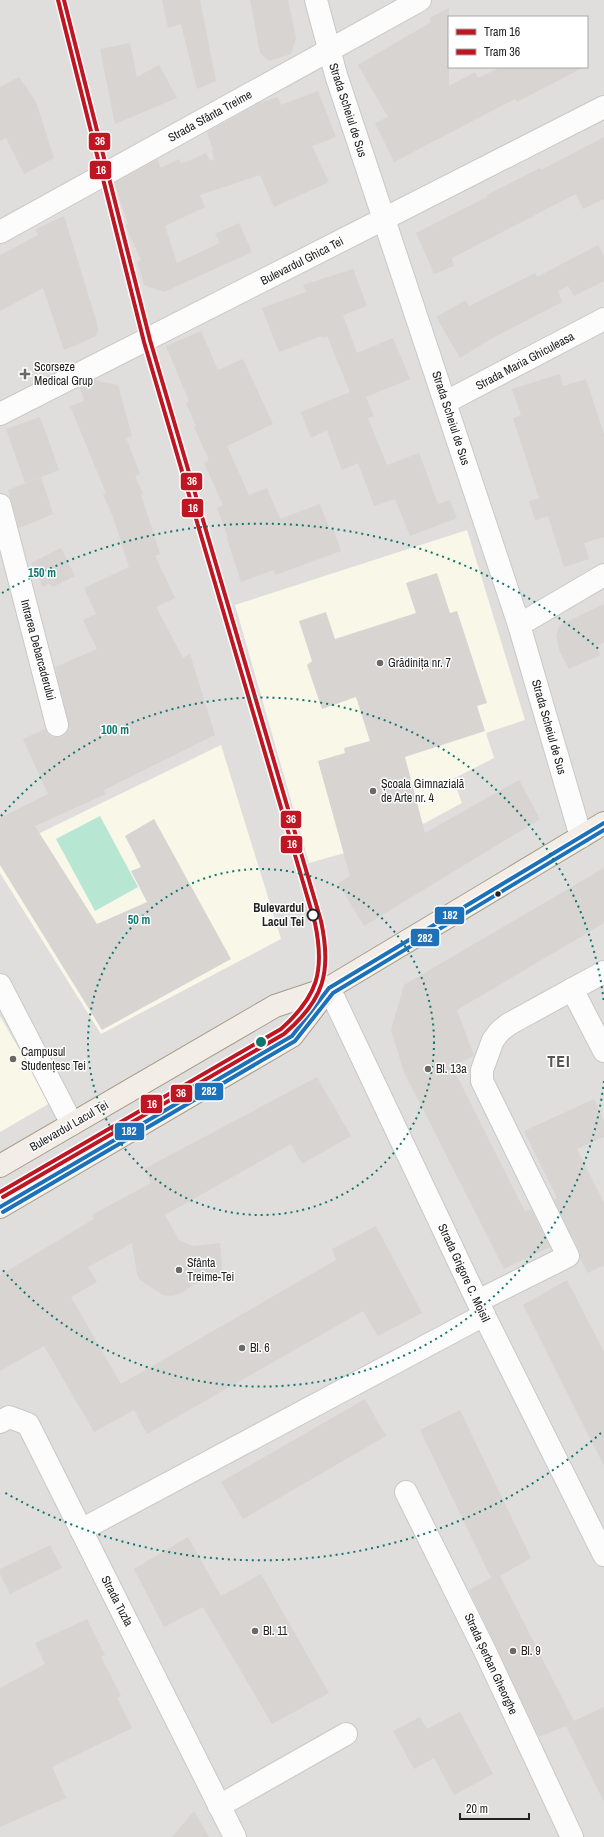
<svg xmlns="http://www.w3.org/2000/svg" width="604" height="1837" font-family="'Archivo Narrow',sans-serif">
<rect width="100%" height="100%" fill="#f0eeeb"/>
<path fill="#dfdedc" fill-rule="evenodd" d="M0,0H604V1837H0ZM449,17H587V67H449Z"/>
<g fill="#f8f7e8">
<path d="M467,530L525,720L486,733L494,758L453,779L462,803L425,823L389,833L391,840L309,863L235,605Z"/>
<path d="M221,745L281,939L101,1034L0,873V855L42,832Z"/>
<path d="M0,1016L50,1103L0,1132Z"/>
</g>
<path fill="#b7e6d2" d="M100,816L138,887L95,911L56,839Z"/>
<g fill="#d7d4d2">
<path d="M162,0H200L216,81L197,89L181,24L168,28Z"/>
<path d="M250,0H288L296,38L291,54L269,61L260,53Z"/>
<path d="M449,8V86L475,72L478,78L501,67H584L517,102L515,99L394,162L375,123L388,117L358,65L431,22L429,18Z"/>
<path d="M130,43L137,77L159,65L177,98L115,124L100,49Z"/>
<path d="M19,77L36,102L54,158L24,174L6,138L0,141V87Z"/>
<path d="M318,91L336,137L312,146L329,182L274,207L260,175L200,195L205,207L165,226L177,263L220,243L215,234L239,223L252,252L164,292L144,285L137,262L141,260L125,225L128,224L114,183L157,159L161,168L179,159L181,164L206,153L210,161L214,159L212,151L213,150L207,132L259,103L278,97L281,105Z"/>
<path d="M604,137V199L583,209L576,194L452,258L454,266L434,274L416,233L487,197V195L540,168L541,170Z"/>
<path d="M64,216L97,323L98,330L96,336L64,350L43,288L0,311V255L38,235L36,229Z"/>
<path d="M598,245L604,256V281L574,296L568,286L558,291L562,302L489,340L460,358L436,317L466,300L469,306L535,273L537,277Z"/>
<path d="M353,269L367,306L343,315L357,353L393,338L410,379L366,397L374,416L368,418L387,465L419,453L438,504L450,500L457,518L410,536L395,499L374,506L358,463L342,470L327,430L311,438L301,412L350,392L327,336L323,338L322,336L279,352L262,308L306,292L303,285Z"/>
<path d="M201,331L218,370L243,359L273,424L227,446L249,495L267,488L280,519L320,504L330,530L333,528L341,551L275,575L274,570L241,582L227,539L228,538L217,508L223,505L204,463L209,460L194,427L196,426L186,403L189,401L166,346Z"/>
<path d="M560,374L563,386L586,379L604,434V537L584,543L589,559L564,567L548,516L535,520L529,501L539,498L513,418L521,415L512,389Z"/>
<path d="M94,380L118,385L132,436L126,438L140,474L135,476L143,494L141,495L160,554L155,556L175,598L156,607L183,658L190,654L215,735L104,790L106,794L35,826L97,924L147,902L131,871L141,867L125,836L154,819L231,959L102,1030L0,865V818L48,794L23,739L45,729L48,734L53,737H60L66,734L69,728L55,667L97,649L83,620L96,614L84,588L129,567L113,517L103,494L106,493L70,406L84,401L80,387Z"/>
<path d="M40,417L59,470L25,483L6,429Z"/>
<path d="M41,477L53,514L19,528L8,490Z"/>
<path d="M61,548L75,576L52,587L50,583L43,587L31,563Z"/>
<path d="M437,573L450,613L457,611L487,703L477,706L485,731L405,757L425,833L519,780L540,819L364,926L338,883L350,876L318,761L345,753L344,748L370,741L356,697L322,709L307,665L312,661L299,621L326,612L335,639L416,613L406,583Z"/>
<path d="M604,604V642L597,646L600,655L569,669L559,650L556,635L560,625Z"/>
<path d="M604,868V923L457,1010L474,1056L452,1066L525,1212L531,1209L550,1247L504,1269L404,1072L391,1030L404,985Z"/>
<path d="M317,1077L351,1136L302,1164L291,1144L165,1215L179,1240L193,1246L220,1243L223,1280L196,1283L182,1293L172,1296L163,1295L140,1280L137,1274L132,1243L88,1267L97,1282L71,1297L121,1384L336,1260L332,1249L376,1226L422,1313L378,1336L363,1311L147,1434L134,1410L94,1432L44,1346L0,1371V1275L94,1219L92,1215L151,1183L144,1169Z"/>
<path d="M594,1099L604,1121V1137L577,1149L604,1203V1265L588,1273L580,1258L579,1250L554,1200L557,1198L524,1131Z"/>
<path d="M567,1280L604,1352V1466L523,1305Z"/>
<path d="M365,1399L386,1436L243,1519L221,1482Z"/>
<path d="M460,1410L531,1558L500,1576L574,1721L604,1707V1802L566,1726L539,1737L469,1590L491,1578L420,1430Z"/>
<path d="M188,1537L221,1596L261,1574L329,1693L272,1724L203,1607L164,1627L134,1569Z"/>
<path d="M50,1545L62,1568L10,1594L0,1574V1569Z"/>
<path d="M87,1619L105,1655L101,1657L121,1696L117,1698L132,1728L52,1767L66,1798L0,1827V1688L45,1664L35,1643Z"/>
<path d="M460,1712L493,1774L454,1795L434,1758L414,1769L393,1731L420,1717L427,1729Z"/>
<path d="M194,1811L209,1837H172Z"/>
</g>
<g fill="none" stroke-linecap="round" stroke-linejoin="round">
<g stroke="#c9c8c7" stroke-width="24">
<g id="minor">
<path d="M316,0L336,75L519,625L581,837"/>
<path d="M0,232L420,0"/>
<path d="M446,402L604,319"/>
<path d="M0,414L604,107"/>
<path d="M0,505L57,725"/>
<path d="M519,625L604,575"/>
<path d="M0,985L72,1124"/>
<path d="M329,988L484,1315L604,1555"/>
<path d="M572,989L604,1051"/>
<path d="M478,1301L568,1256L482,1081V1070L493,1040L500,1031L509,1024L604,972"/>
<path d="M0,1422L9,1417L28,1424L235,1837"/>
<path d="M406,1492L485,1651L572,1837"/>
<path d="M81,1530L484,1315"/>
<path d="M219,1806L346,1734"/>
</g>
</g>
<g stroke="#a79c86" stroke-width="24">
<g id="major">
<path d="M0,1166L275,1006L329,988L604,823"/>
<path d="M0,1207L292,1036L329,988"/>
</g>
</g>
<use href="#minor" stroke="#fdfcfc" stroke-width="22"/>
<use href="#major" stroke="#f3ede7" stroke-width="22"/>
<g stroke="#fff" stroke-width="7">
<path id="bus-1" d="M0,1207L292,1036L329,988L604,823"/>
</g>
<g stroke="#fff" stroke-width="7">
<path id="bus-2" d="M3,1212L295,1041L333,993L604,830"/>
</g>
<use href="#bus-1" stroke="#1d71b8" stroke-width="4"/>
<use href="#bus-2" stroke="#1d71b8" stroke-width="4"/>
<g stroke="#fff" stroke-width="7">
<path id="tram-1" d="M0,1192L281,1029C318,996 325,971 315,923L144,342L58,0"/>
</g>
<g stroke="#fff" stroke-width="7">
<path id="tram-2" d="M3,1197L284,1034C324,1000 332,972 321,921L150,340L64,0"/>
</g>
<use href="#tram-1" stroke="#be1622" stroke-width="4"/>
<use href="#tram-2" stroke="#be1622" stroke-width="4"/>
</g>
<g fill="none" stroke="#0f766e" stroke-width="2" stroke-dasharray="2 4">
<circle cx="261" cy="1042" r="173"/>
<path d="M604 1081A345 345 0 0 1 1 1268M1 816A345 345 0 0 1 604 1003"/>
<path d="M601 1433A518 518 0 0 1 2 1491M2 593A518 518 0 0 1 601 651"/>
</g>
<g fill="#6a6968" stroke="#fff" stroke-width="1.5">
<path d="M23 368h4v4h4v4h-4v4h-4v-4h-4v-4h4z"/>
<circle cx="380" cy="663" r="4"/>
<circle cx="373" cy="791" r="4"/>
<circle cx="13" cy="1059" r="4"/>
<circle cx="428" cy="1069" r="4"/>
<circle cx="179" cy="1270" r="4"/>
<circle cx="242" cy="1348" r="4"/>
<circle cx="255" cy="1631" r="4"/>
<circle cx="513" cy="1651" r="4"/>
</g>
<circle fill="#222" stroke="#fff" stroke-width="1.5" cx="498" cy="894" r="3.5"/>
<circle fill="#fff" stroke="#222" stroke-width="2" cx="313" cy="915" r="5.5"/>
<g text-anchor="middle" stroke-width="3" stroke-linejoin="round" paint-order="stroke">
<g font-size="12" fill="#222" stroke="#fff">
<text transform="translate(348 110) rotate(72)" y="4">Strada Scheiul de Sus</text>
<text transform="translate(210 116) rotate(-29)" y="4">Strada Sfânta Treime</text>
<text transform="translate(302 261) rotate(-27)" y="4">Bulevardul Ghica Tei</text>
<text transform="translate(525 361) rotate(-28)" y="4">Strada Maria Ghiculeasa</text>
<text transform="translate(451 418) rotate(72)" y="4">Strada Scheiul de Sus</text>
<text transform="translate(38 650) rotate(75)" y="4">Intrarea Debarcaderului</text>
<text transform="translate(549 727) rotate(74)" y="4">Strada Scheiul de Sus</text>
<text transform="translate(69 1126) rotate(-30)" y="4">Bulevardul Lacul Tei</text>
<text transform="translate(464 1273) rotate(65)" y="4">Strada Grigore C. Moisil</text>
<text transform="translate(117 1601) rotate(63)" y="4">Strada Tuzla</text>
<text transform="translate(491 1664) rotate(65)" y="4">Strada Șerban Gheorghe</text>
</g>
<g font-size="12" fill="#222" stroke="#fff" text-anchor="start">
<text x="34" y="371">Scorseze<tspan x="34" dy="14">Medical Grup</tspan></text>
<text x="388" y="667">Grădinița nr. 7</text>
<text x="381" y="788">Școala Gimnazială<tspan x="381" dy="14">de Arte nr. 4</tspan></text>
<text x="21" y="1056">Campusul<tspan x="21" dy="14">Studențesc Tei</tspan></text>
<text x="436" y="1073">Bl. 13a</text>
<text x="187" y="1267">Sfânta<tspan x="187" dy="14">Treime-Tei</tspan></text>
<text x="250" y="1352">Bl. 6</text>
<text x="263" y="1635">Bl. 11</text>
<text x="521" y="1655">Bl. 9</text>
</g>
<g font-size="12" font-weight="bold" fill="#222" stroke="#fff" text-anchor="end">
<text x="304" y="912">Bulevardul<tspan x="304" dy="14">Lacul Tei</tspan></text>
</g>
<g font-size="16" font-weight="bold" letter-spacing="1" fill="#555" stroke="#fff">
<text x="559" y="1067">TEI</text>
</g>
</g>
<circle cx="261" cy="1042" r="6" fill="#0f766e" stroke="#fff" stroke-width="2"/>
<g font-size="12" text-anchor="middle" font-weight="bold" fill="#0f766e" stroke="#fff" stroke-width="3" stroke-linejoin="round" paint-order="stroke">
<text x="42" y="577">150 m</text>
<text x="115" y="734">100 m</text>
<text x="139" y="924">50 m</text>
</g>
<g stroke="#fff" stroke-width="1.5">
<rect x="88" y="132" width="23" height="19" rx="4" fill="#be1622"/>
<rect x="89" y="160" width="23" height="20" rx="4" fill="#be1622"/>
<rect x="180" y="472" width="23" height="19" rx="4" fill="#be1622"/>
<rect x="181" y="498" width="23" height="20" rx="4" fill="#be1622"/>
<rect x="280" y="810" width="22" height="19" rx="4" fill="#be1622"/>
<rect x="280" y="835" width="23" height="19" rx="4" fill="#be1622"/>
<rect x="434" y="906" width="31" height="19" rx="4" fill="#1d71b8"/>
<rect x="410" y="928" width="30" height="19" rx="4" fill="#1d71b8"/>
<rect x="194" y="1082" width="30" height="19" rx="4" fill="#1d71b8"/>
<rect x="170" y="1084" width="23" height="19" rx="4" fill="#be1622"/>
<rect x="140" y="1094" width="23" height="20" rx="4" fill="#be1622"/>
<rect x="114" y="1122" width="31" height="19" rx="4" fill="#1d71b8"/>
</g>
<g font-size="11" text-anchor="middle" font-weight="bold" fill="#fff">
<text x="100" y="145">36</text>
<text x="101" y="174">16</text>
<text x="192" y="485">36</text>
<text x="193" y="512">16</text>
<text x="291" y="823">36</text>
<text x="292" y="848">16</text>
<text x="450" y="919">182</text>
<text x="425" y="942">282</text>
<text x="209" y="1095">282</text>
<text x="181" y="1097">36</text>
<text x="152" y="1108">16</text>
<text x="129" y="1135">182</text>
</g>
<rect x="448" y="16" width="140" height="52" fill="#ffffff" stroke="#a7a7a7"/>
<rect x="456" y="29" width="20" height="6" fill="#be1622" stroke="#a7a7a7"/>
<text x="484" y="36" font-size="12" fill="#222222">Tram 16</text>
<rect x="456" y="49" width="20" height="6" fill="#be1622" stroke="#a7a7a7"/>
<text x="484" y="56" font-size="12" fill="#222222">Tram 36</text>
<path d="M460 1813v6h69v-6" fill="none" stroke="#222222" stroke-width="2"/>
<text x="466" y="1813" font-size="12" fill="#222222" stroke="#ffffff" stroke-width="3" paint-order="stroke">20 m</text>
</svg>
